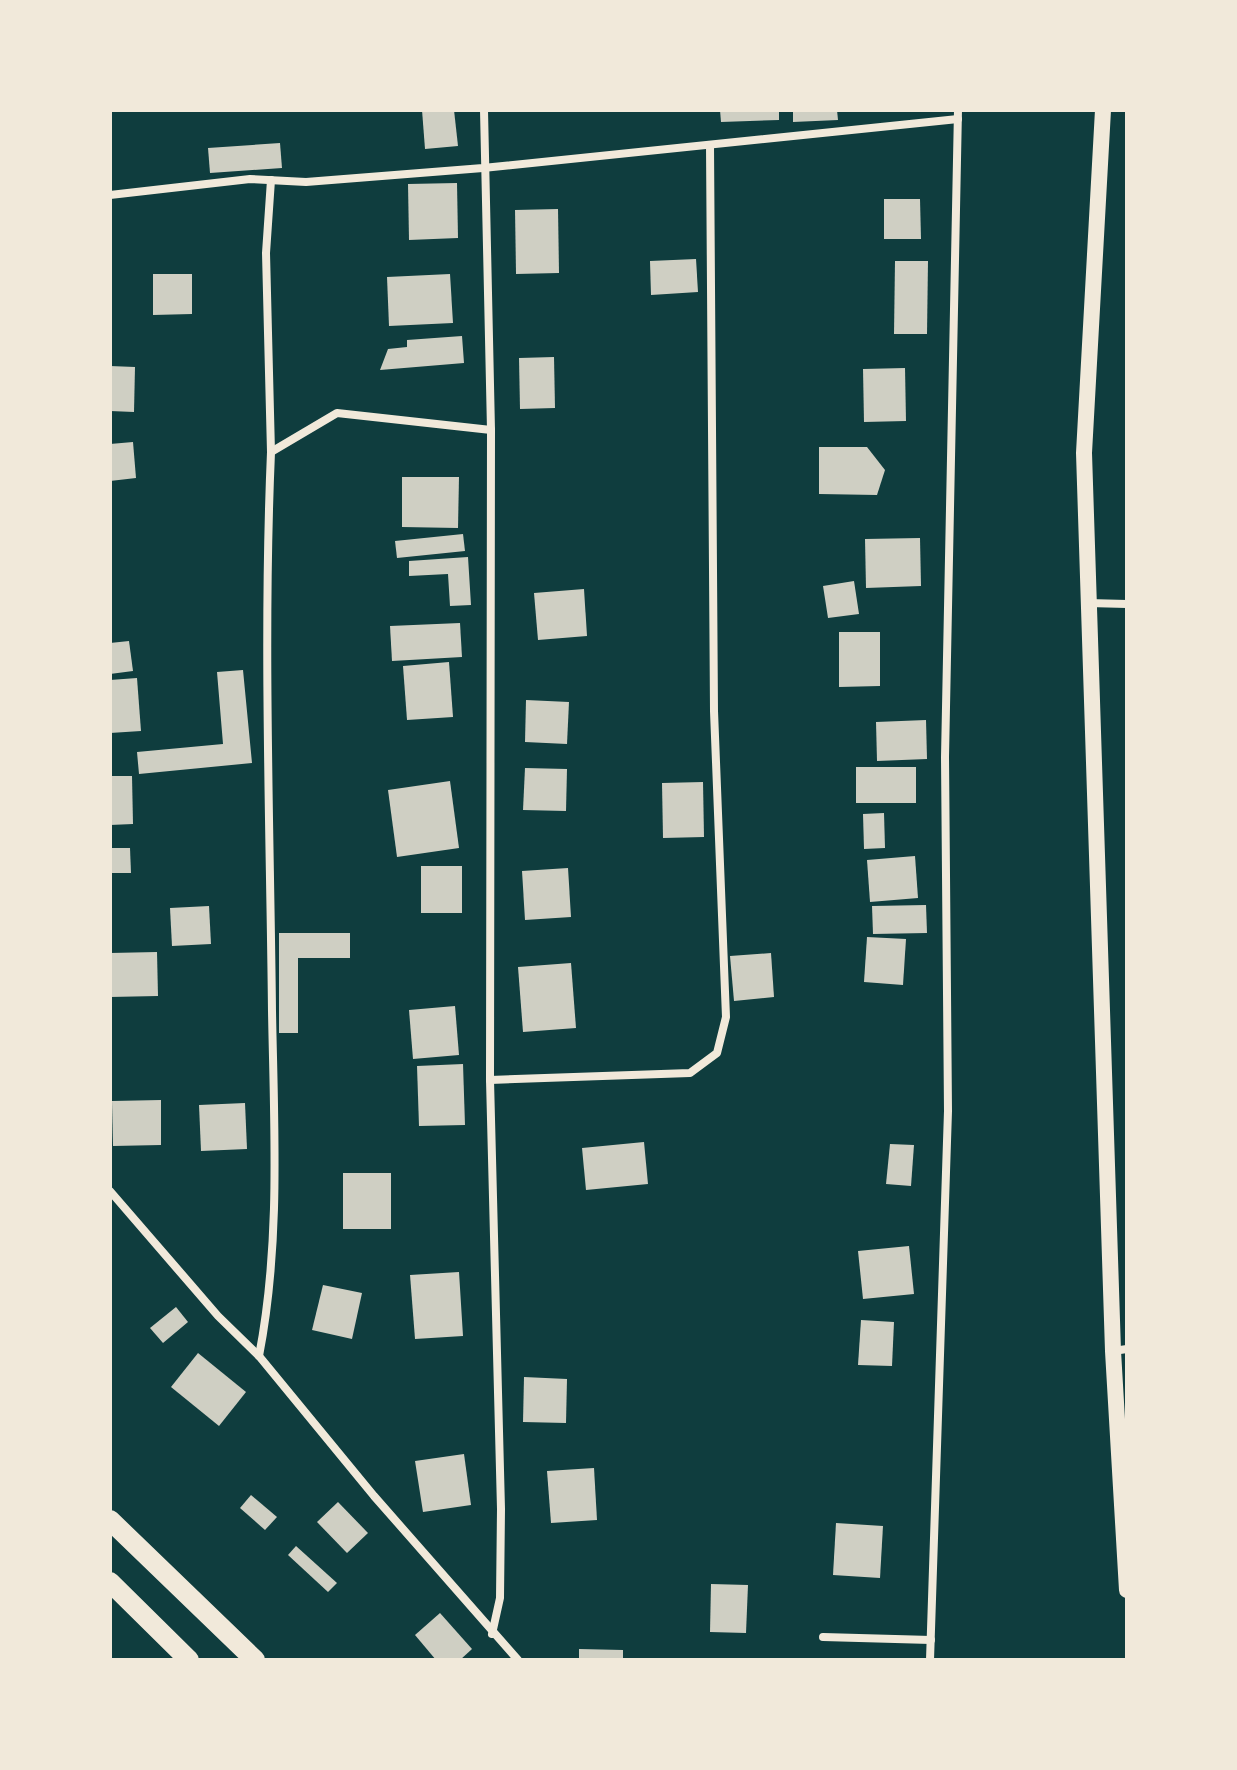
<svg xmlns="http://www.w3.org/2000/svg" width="1237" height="1770" font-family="Lato,sans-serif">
<rect width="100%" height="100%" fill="#0f3d3e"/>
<g fill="#cfcfc3">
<path d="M422,110H454L458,146L425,149Z"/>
<path d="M720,110H779V120L721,122Z"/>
<path d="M793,110H837L838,120L793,122Z"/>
<path d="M280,143L282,168L210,173L208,148Z"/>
<path d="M457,183L458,238L409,240L408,184Z"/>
<path d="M884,199H920L921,239H884Z"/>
<path d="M558,209L559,273L516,274L515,210Z"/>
<path d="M696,259L698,292L651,295L650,261Z"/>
<path d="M895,261H928L927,334H894Z"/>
<path d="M153,274H192V314L153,315Z"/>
<path d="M450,274L453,323L389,326L387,277Z"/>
<path d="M462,336L464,363L380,370L388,349L407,347V340Z"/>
<path d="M554,357L555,408L520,409L519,358Z"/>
<path d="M110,366L135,367L134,412L110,411Z"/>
<path d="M905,368L906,421L864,422L863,369Z"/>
<path d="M133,442L136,478L110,481V444Z"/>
<path d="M819,447H867L885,470L877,495L819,494Z"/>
<path d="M402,477H459L458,528L402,527Z"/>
<path d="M463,534L465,551L397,558L395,541Z"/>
<path d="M920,538L921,586L866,588L865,539Z"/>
<path d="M468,557L471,605L450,606L448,574L409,576V561Z"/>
<path d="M854,581L859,614L828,618L823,586Z"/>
<path d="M584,589L587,636L538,640L534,593Z"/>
<path d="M460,623L462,657L392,661L390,626Z"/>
<path d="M839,632H880V686L839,687Z"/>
<path d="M129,641L133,671L110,674V643Z"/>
<path d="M449,662L453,717L407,720L403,666Z"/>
<path d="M243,670L252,763L139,774L137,752L223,744L217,672Z"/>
<path d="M137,678L141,731L110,733V680Z"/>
<path d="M526,700L569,702L567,744L525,742Z"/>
<path d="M926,720L927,759L877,761L876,722Z"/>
<rect x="856" y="767" width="60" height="36"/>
<path d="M525,768L567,769L566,811L523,810Z"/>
<path d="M110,776H132L133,824L110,825Z"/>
<path d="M450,781L459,848L397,857L388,790Z"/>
<path d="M703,782L704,837L663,838L662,783Z"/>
<path d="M884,813L885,848L864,849L863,814Z"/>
<path d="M110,848H130L131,873H110Z"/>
<path d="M915,856L918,898L870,902L867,860Z"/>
<rect x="421" y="866" width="41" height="47"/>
<path d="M568,868L571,917L525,920L522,871Z"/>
<path d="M926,905L927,933L873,934L872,906Z"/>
<path d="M209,906L211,944L172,946L170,908Z"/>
<path d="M279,933H350V958H298V1033H279Z"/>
<path d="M867,937L906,939L903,985L864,982Z"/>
<path d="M157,952L158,996L110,997V953Z"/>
<path d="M771,953L774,997L734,1001L730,956Z"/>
<path d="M571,963L576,1028L523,1032L518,967Z"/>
<path d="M455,1006L459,1055L413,1059L409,1010Z"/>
<path d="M463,1064L465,1125L419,1126L417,1066Z"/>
<path d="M161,1100V1145L113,1146L112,1101Z"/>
<path d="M245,1103L247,1149L201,1151L199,1105Z"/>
<path d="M644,1142L648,1184L586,1190L582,1148Z"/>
<path d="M890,1144L914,1145L911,1186L886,1184Z"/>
<rect x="343" y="1173" width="48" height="56"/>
<path d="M909,1246L914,1294L863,1299L858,1251Z"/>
<path d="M459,1272L463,1336L415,1339L410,1275Z"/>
<path d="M323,1285L362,1293L352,1339L312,1330Z"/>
<path d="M176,1307L188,1322L163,1343L150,1328Z"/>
<path d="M861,1320L894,1322L892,1366L858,1365Z"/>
<path d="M198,1353L246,1392L219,1426L171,1387Z"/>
<path d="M524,1377L567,1379L566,1423L523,1422Z"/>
<path d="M464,1454L471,1505L423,1512L415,1461Z"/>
<path d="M594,1468L597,1520L551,1523L547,1471Z"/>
<path d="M251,1495L277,1517L265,1530L240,1508Z"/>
<path d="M338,1502L368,1533L347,1553L317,1522Z"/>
<path d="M836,1523L883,1526L880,1578L833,1575Z"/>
<path d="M296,1546L337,1583L328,1592L288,1555Z"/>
<path d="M711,1584L748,1585L746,1633L710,1632Z"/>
<path d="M440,1613L472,1649L460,1660H436L415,1635Z"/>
<path d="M579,1649L623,1650V1660H579Z"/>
</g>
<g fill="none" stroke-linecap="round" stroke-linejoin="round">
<g stroke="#f1e9da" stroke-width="8">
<path d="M484,110L491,430L490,1080L501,1509L500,1598L492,1634"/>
<path d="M271,180L266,253L271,452"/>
<path d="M110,195L250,179L306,182L483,168L958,119"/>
<path d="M1088,603L1127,604"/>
<path d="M490,1080L690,1073L717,1053L726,1017L714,711L710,146"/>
<path d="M110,1191L218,1316L259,1356L374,1496L518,1660"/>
<path d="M1113,1351L1127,1349"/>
<path d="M259,1356C281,1243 274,1125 272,1011C270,824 263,638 271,452L337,413L491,430"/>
<path d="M823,1637L931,1640"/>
<path d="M930,1660L948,1111L945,757L958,110"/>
</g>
<path stroke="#f1e9da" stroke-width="16" d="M1103,110L1084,453L1113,1351L1127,1590"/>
<g stroke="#f1e9da" stroke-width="20">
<path d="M110,1520L255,1660"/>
<path d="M110,1582L189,1660"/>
</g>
</g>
<rect width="1237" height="1770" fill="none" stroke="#f1e9da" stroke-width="224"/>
</svg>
